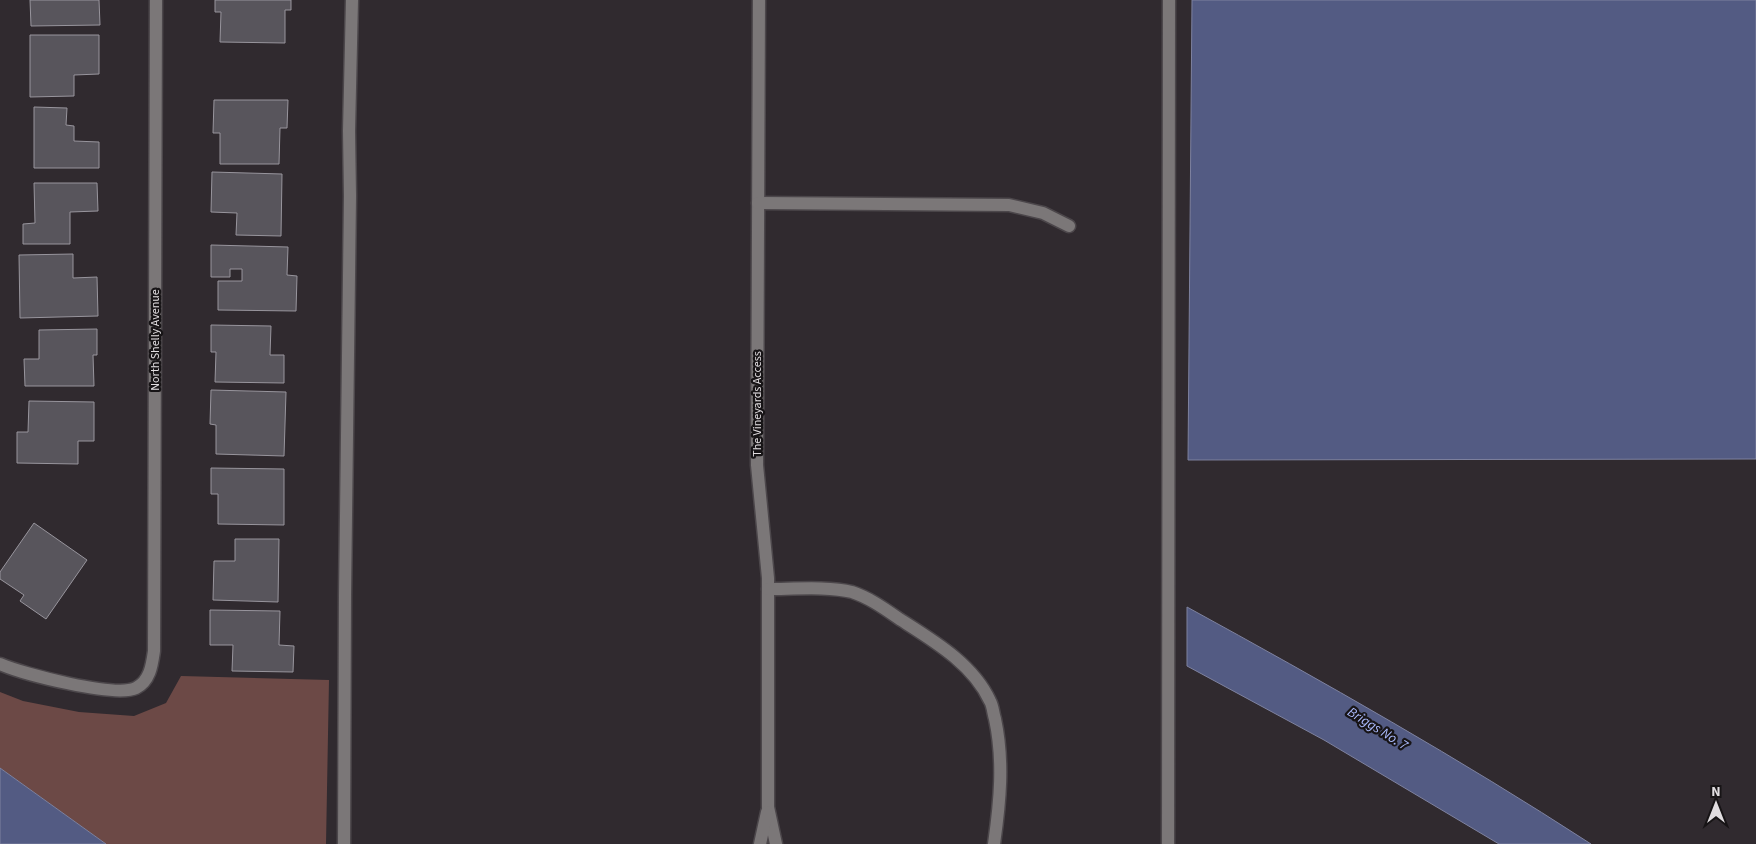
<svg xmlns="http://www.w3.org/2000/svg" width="1756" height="844" font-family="'Source Sans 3',sans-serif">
<rect width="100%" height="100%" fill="#302a2f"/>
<path fill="#6c4946" d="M181,676L329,680L326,844H106L0,768V692L23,701L79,712L134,716L166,703Z"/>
<g fill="#535b83" stroke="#7e829f">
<path d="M1192,0H1756V459L1188,460Z"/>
<path d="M1187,607C1324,682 1460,759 1591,844H1499L1324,740L1187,666Z"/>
<path d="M0,768L106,844H0Z"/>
</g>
<g fill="#58555c" stroke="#98959d">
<path d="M30,0H99L100,25L31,26Z"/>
<path d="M215,0H291V10H285V43L220,42L221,12H215Z"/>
<path d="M30,35H99V74L74,75V96L30,97Z"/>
<path d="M214,100H288L287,128H280L279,164H220V133H213Z"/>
<path d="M34,107L67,108L66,125L74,126V141L99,142V168H34Z"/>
<path d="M212,172L282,174L281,236L236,235L237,213L211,212Z"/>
<path d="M34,183H97L98,211L70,212V244H23V224L35,223Z"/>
<path d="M211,245L288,247L287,275L297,276L296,311L218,310V281H242V269H230V277H211Z"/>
<path d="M73,254V278L97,277L98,316L20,318L19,255Z"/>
<path d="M211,325L271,326L270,355H284V383L215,382L216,352H211Z"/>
<path d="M97,329V355H93L94,386H25L24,359H39V330Z"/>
<path d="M211,390L286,392L284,456L216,454V425L210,424Z"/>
<path d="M29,401L94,402V441H78V464L17,463V432H28Z"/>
<path d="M211,468L284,469V525L218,524V494H211Z"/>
<path d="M34,523L87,560L46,619L20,601L24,595L0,579V572Z"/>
<path d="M235,539H279L278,602L213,600L214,561H235Z"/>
<path d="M210,610L280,611L279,645L294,646L293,672L232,671L233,645H210Z"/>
</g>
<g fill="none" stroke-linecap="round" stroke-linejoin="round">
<g stroke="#4c474b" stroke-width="15">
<g id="minor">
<path d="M759,0L757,465L768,578V807L776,844"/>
<path d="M758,203L1009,205L1043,213L1069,226"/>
<path d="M768,589C792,589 829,586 852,592C870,598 885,609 901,620C934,641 973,664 990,701C993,706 993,713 995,719C1004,761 1000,802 994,844"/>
<path d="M0,664C23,674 115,698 136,688C150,681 152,665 154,651L156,0"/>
<path d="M344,844L345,596L350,196L349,131L352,0"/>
<path d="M760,844L767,812"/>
<path d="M1168,844L1169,0"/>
</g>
</g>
<use href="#minor" stroke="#7b7778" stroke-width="12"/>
</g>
<g text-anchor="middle" stroke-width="4.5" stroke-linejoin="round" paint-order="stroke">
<g font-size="12" fill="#e1dde0" stroke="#171416">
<text transform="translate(155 340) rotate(-90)" y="4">North Shelly Avenue</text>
<text transform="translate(757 404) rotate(-90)" y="4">The Vineyards Access</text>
</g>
<g font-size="14" font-style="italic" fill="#abbafc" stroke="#171416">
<text transform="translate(1378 728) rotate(32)" y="5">Briggs No. 7</text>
</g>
</g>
<g transform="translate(1716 804)" stroke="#171416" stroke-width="4" paint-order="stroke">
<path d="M0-4L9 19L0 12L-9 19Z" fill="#e1dde0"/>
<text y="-8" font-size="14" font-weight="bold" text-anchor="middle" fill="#e1dde0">N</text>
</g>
</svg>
